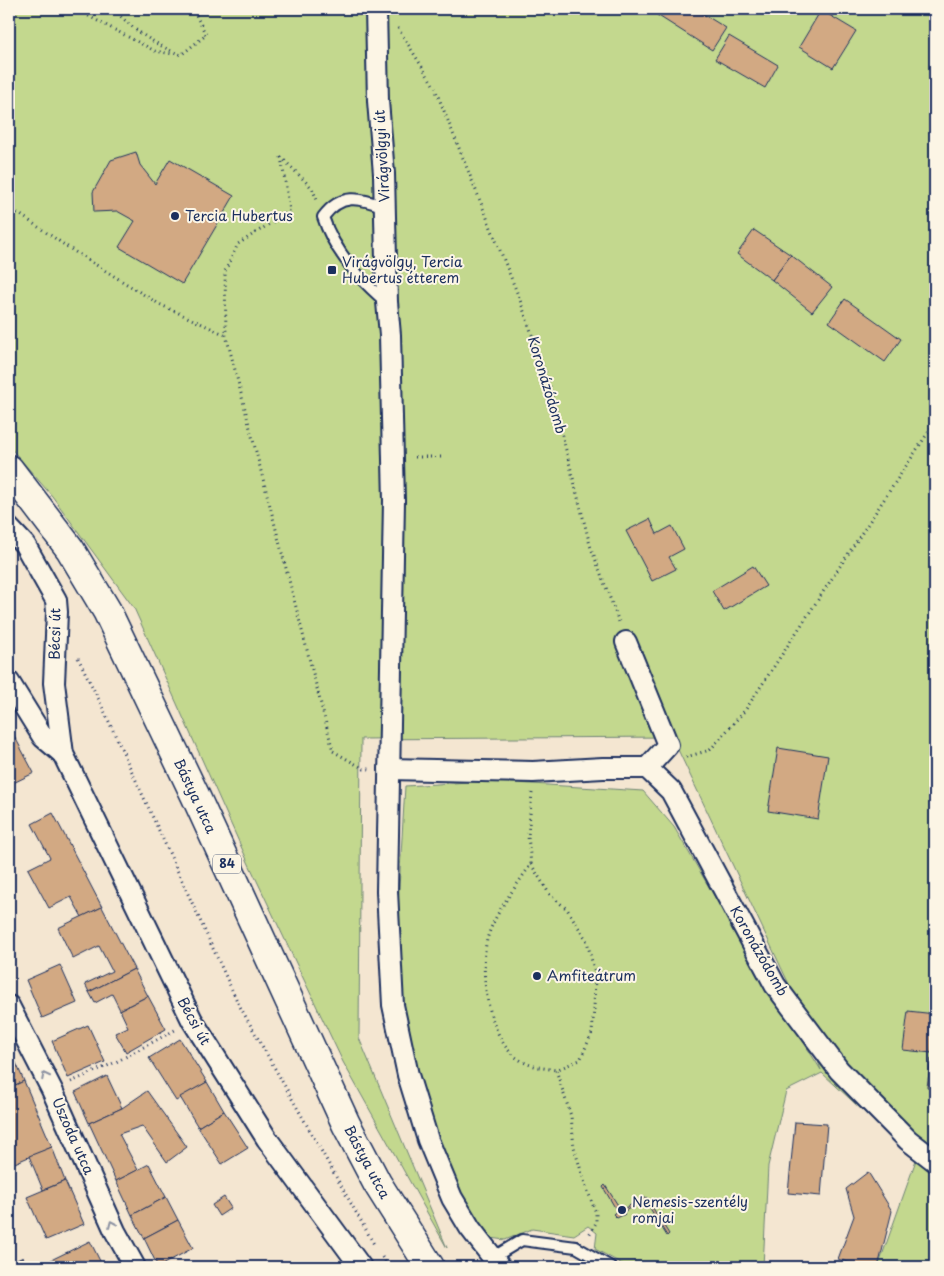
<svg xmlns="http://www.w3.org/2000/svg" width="944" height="1276" font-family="'Playpen Sans',sans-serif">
<rect width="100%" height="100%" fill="#f4e6d1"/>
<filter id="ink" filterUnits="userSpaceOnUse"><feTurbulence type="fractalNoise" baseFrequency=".02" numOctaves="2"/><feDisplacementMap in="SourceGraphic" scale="10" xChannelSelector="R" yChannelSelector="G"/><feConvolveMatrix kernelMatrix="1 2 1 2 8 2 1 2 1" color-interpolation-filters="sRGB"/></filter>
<g filter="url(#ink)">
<path fill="#c3d88e" stroke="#6f8476" d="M9,9H935V1267H878L916,1160L822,1073L786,1091L768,1166L763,1267H628L595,1249L597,1233L588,1226L574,1235L532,1229L505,1240L482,1237L459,1192L417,1082L401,1009L395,957L405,786L484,781L643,791L674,827L744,947L821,1070L797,1001L672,737L361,739L359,1038L447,1248L343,1062L248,862L134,608L52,496L9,446Z"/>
<g fill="#d2a983" stroke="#1b2f5e">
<path d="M661,9H695L726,28L712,50L657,15Z"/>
<path d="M821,10L856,31L833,68L799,47Z"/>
<path d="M729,36L778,65L765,88L715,59Z"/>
<path d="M136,152L140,165L155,184L170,159L234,196L182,284L119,247L135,221L117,211L94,212L93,192L111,160Z"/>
<path d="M754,230L791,255L772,280L737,254Z"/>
<path d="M791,255L832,287L812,312L772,280Z"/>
<path d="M845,299L901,339L885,362L829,322Z"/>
<path d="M650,519L657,534L672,526L684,549L669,557L676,569L652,581L626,531Z"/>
<path d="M753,566L766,586L724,611L712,591Z"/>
<path d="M9,726L34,773L9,785Z"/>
<path d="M778,748L828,756L818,819L768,811Z"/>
<path d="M53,813L102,907L82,917L71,897L49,908L28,869L50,858L32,824Z"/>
<path d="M102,907L134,969L89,992L85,984L112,971L99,946L73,959L58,928Z"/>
<path d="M60,965L77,1003L42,1018L26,980Z"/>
<path d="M134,969L148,996L120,1010L112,994L95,1003L89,992Z"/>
<path d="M148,996L166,1029L126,1052L115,1033L128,1027L120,1010Z"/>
<path d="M908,1011L935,1014L932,1053L903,1050Z"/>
<path d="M88,1025L105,1062L68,1078L52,1041Z"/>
<path d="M180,1039L207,1082L176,1101L149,1058Z"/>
<path d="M9,1047L24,1081L9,1088Z"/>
<path d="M931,1059L935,1060V1089L927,1087Z"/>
<path d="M107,1076L122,1108L89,1123L75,1092Z"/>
<path d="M24,1081L52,1147L10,1165L9,1088Z"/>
<path d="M207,1082L224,1111L198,1127L180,1097Z"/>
<path d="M147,1091L187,1147L167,1162L142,1126L119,1134L138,1170L116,1181L89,1123L122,1108Z"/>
<path d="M224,1111L248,1148L222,1164L198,1127Z"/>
<path d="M795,1122L827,1124L821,1196L788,1193Z"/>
<path d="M52,1147L65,1181L43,1190L29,1156Z"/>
<path d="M149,1164L166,1197L132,1215L116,1181Z"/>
<path d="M868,1172L892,1211L878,1267H863L838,1259L854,1216L846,1189Z"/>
<path d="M65,1181L84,1224L46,1240L27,1197Z"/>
<path d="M605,1185L621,1210L646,1197L669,1234L667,1236L645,1200L623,1212L625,1214L617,1218L613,1214L617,1211L603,1187Z"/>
<path d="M166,1197L178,1220L144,1238L132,1215Z"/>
<path d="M224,1197L231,1208L219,1216L212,1205Z"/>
<path d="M178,1220L193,1248L158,1267L144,1238Z"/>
<path d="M90,1241L103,1267H55L51,1260Z"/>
<path d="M23,1257L28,1267H9V1264Z"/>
</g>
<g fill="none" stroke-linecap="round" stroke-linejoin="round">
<g stroke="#1b2f5e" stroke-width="14">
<g id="service">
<path d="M385,207C359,197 341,193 323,217C334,251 359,279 386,302"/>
<path d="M492,1258L522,1240L576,1247L611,1267"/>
</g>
</g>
<g stroke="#1b2f5e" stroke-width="24">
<g id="minor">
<path d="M376,9L378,101L384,174L387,302L390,335L394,501L387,891L393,1005L408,1075L428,1140L452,1198L470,1228L500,1267"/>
<path d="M9,528L25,545L56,600L57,612L54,683L63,754L192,1020L267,1139L361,1267"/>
<path d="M626,642L668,745L647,768L671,791L775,985L839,1070L908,1140L935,1161"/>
<path d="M9,682L43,737L63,754"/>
<path d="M389,769L533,772L603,768H647"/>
<path d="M9,1006L52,1090L115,1231L135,1267"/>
</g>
</g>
<g stroke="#1b2f5e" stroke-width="31">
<path id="primary" d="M9,469L70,549L107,611L195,795L346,1124L377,1183L430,1267"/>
</g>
<g stroke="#1b2f5e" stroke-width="3" stroke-dasharray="1 4" stroke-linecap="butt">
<path d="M75,9L155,51L173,54"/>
<path d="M114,9C132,30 156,45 181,55L206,35L193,9"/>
<path d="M398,28L434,86L520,300L549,383L590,545L619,622"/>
<path d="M281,157L290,211L238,244L225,271L226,335L333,751L364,769H370"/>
<path d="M281,157L312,188L317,200"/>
<path d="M9,207L72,250L159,304L226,335"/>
<path d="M415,457H442"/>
<path d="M78,658L100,702L238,1003L375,1246"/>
<path d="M686,757L710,750L746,709L935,422"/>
<path d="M532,793L528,836L531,864C516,887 497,909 488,936C478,968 488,1042 520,1060C531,1067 544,1068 556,1070"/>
<path d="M531,864L550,895L567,909L587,941L595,974L594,1009L592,1033L580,1060L556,1070L571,1116L574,1147L585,1184L596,1213V1223L589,1235"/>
<path d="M71,1082L116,1062L175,1030"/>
<path d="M382,1257L388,1267"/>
</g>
<use href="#service" stroke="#fcf5e5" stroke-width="10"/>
<use href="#minor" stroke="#fcf5e5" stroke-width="20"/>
<use href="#primary" stroke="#fcf5e5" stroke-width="28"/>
</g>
<defs><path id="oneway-chevron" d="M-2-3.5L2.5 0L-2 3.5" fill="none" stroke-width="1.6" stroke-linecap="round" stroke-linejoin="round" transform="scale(1.25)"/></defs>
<g stroke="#8c92a2">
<use href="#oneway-chevron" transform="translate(45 1076) rotate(-117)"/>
<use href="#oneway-chevron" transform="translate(112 1224) rotate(-114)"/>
</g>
</g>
<g fill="#1b2f5e" stroke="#fcf5e5" stroke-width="2">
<circle cx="175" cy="216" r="5"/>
<rect x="327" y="265" width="10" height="10" rx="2.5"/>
<circle cx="537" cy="976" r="5"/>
<circle cx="622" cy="1210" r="5"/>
</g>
<g text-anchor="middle" stroke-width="4" stroke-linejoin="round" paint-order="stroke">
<rect fill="#fcf5e5" stroke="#5e6a86" stroke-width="1" x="213" y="854.5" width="28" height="19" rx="4"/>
<g font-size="12" font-weight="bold" fill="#1b2f5e">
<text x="227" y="868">84</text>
</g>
<g font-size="14" fill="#1b2f5e" stroke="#fcf5e5">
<text transform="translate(382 156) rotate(-93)" y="5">Virágvölgyi út</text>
<text transform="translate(547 385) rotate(73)" y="5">Koronázódomb</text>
<text transform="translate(55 634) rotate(-89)" y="5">Bécsi út</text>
<text transform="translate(195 796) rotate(65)" y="5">Bástya utca</text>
<text transform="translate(759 951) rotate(60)" y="5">Koronázódomb</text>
<text transform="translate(194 1021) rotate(61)" y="5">Bécsi út</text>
<text transform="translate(73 1136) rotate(66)" y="5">Uszoda utca</text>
<text transform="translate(367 1162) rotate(62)" y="5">Bástya utca</text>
</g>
<g font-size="14" fill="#1b2f5e" stroke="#fcf5e5" text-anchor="start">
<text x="185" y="221">Tercia Hubertus</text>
<text x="342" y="267">Virágvölgy, Tercia<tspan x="342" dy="16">Hubertus étterem</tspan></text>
<text x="547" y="981">Amfiteátrum</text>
<text x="632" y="1207">Nemesis-szentély<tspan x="632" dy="16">romjai</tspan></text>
</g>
</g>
<rect width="944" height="1276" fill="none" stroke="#fcf5e5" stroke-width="30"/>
<rect x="15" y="15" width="914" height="1246" fill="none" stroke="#1b2f5e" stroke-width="2" filter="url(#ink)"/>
</svg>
